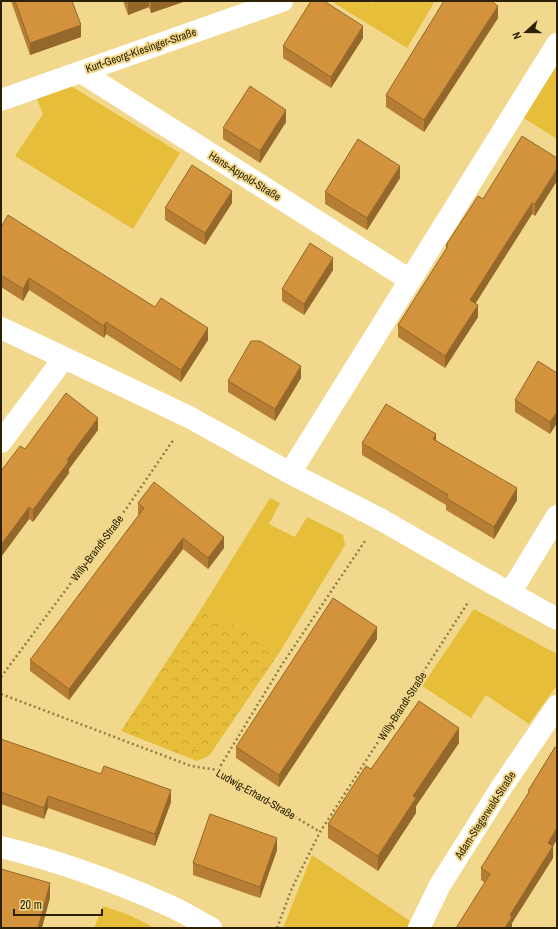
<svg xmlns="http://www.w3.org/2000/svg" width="558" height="929" font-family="'Archivo Narrow',sans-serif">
<defs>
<pattern id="park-crowns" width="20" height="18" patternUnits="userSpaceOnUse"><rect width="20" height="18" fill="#e6be3a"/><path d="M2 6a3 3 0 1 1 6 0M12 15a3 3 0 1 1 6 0" fill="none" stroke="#c5a331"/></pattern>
</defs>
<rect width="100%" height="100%" fill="#f1d88c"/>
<g fill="#e6be3a">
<path d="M331,1H371V3L377,1H435L407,48Z"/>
<path d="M557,61V139L522,117Z"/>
<path d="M71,86L180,153L133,229L15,156L43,114L37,99Z"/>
<path d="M270,498L280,503L269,524L295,537L307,517L343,535L345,545L279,653L203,606Z"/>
<path d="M474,609L557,654V685L529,724L486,695L471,718L422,686Z"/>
<path d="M312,855L410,921L407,928H283Z"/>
<path d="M103,906L129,915L155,928H94Z"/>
</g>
<path fill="url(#park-crowns)" d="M203,606L279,653L209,756L197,761L121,731Z"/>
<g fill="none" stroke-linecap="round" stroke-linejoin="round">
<g stroke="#8f7d48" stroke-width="2.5" stroke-dasharray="2 3" stroke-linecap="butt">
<path d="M1,677L126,509L174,439"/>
<path d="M1,694L191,766L218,770L320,832"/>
<path d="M218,770L283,663L365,541"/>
<path d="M277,928L292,888L320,832L469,601"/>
</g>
<g stroke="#fff" stroke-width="22">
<path d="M81,72L410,280"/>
<path d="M1,100L282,1"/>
<path d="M1,328L189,417L290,473L380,519L483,578L557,619"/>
<path d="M1,442L64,358"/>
<path d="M290,473L557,44"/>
<path d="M510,593L557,516"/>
<path d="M1,847C59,861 116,882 170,906C184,912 197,921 211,928"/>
<path d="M419,928L440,885L501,788L557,706"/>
</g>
</g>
<g fill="#b57e34">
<path d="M11,1H72L81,37L30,55Z"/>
<path d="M123,1H186L151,13L149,7L128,15Z"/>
<path d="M498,18L424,132L386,107V95Z"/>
<path d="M363,38L331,88L283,58V46Z"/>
<path d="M286,122L260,163L223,139V128Z"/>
<path d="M557,158L535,216L532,214L475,304L478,317L445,368L398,337V325L446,249V245L483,199Z"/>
<path d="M400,178L367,230L325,204V192Z"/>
<path d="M232,203L205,245L165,220V208Z"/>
<path d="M1,227L208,340L181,382L106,334L104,338L29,290L23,301L1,287Z"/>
<path d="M333,270L304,315L282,301V289Z"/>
<path d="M557,311V326L556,325V313Z"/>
<path d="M557,373L550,434L515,412V400Z"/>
<path d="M301,378L275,421L228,392V381Z"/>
<path d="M98,430L69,469V473L33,522L29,519L1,557V471L25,449Z"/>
<path d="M436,440L517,500L494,539L446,510V505L362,455V443Z"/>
<path d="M138,503L224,548L208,569L183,549L69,700L30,671V660L139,515L138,514Z"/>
<path d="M377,639L279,787L236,758V747Z"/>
<path d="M1,739L171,802L155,846L48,808L44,819L1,804Z"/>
<path d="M459,743L416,806V813L378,871L328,838V824L371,769Z"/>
<path d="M555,747L553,858L512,923V928L484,882L481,880V868L528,795V791Z"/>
<path d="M277,850L260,898L193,875V863Z"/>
</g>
<g fill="#94672a">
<path d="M133,1H149V7L128,15V3Z"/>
<path d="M151,1H186L151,13Z"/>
<path d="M498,6V18L424,132V120Z"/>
<path d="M81,25V37L30,55V43Z"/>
<path d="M363,26V38L331,88V77Z"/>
<path d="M286,110V122L260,163V151Z"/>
<path d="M400,166V178L367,230V218Z"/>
<path d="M557,169V181L535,216V204Z"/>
<path d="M232,191V203L205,245V233Z"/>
<path d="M532,203V214L470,312V300Z"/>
<path d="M333,258V270L304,315V304Z"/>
<path d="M29,278V290L23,301V289Z"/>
<path d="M478,305V317L445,368V356Z"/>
<path d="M106,322V334L104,338V326Z"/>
<path d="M208,328V340L181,382V370Z"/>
<path d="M301,366V378L275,421V409Z"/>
<path d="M557,412V423L550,434V422Z"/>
<path d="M98,418V430L69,469V473L33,522V510L67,460Z"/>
<path d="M436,434V446L433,439Z"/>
<path d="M517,488V500L494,539V527Z"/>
<path d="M29,507V519L1,557V545Z"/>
<path d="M224,537V548L208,569V558Z"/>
<path d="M183,538V549L69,700V689Z"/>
<path d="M377,627V639L279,787V775Z"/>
<path d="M459,728V743L416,806V813L378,871V856L413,796Z"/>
<path d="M171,790V802L155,846V834Z"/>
<path d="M48,796V808L44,819V808Z"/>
<path d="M557,828V840L553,846V858L512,923V928H505L510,915L548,843Z"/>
<path d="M277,838V850L260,898V887Z"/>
<path d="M50,883V898L42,928H38Z"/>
</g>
<g fill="#d3933c" stroke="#94672a">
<path d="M15,1H72L81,25L30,43Z"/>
<path d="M127,1H133L128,3Z"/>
<path d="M311,1H324L363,26L331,77L283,46Z"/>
<path d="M444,1H491L498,6L424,120L386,95Z"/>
<path d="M250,86L286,110L260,151L223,128Z"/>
<path d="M522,136L557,158V169L535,204L532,203L470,300L478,305L445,356L398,325L448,246L446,245L478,196L483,199Z"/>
<path d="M358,139L400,166L367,218L325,192Z"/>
<path d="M192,165L232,191L205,233L165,208Z"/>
<path d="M8,215L155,307L161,298L208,328L181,370L106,322L104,326L29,278L23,289L1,275V227Z"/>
<path d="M310,243L333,258L304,304L282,289Z"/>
<path d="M251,341H260L301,366L275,409L228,381Z"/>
<path d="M538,361L557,373V412L550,422L515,400Z"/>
<path d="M66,393L98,418L67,460L69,461L33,510L29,507L1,545V471L20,446L25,449Z"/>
<path d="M386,404L436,434L433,439L517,488L494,527L446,498L448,495L362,443Z"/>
<path d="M154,482L224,537L208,558L183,538L69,689L30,660L144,508L138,503Z"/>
<path d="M333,598L377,627L279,775L236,747Z"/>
<path d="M419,701L459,728L413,796L416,798L378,856L328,824L366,766L371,769Z"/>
<path d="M1,739L101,774L104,766L171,790L155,834L48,796L44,808L1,792Z"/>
<path d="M555,747L557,748V828L548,843L553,846L510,915L512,917L505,928H456L490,874L481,868L529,792L528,791Z"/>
<path d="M210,814L277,838L260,887L193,863Z"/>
<path d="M1,869L50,883L38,928H1Z"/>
</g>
<g text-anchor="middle" stroke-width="4" stroke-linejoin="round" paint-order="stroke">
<g font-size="11" fill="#2b2102" stroke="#f1d88c">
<text transform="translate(141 50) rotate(-19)" y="4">Kurt-Georg-Kiesinger-Straße</text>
<text transform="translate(245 176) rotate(32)" y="4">Hans-Appold-Straße</text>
<text transform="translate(97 548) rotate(-53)" y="4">Willy-Brandt-Straße</text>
<text transform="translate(402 706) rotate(-57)" y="4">Willy-Brandt-Straße</text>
<text transform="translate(256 794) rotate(30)" y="4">Ludwig-Erhard-Straße</text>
<text transform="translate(485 815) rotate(-57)" y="4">Adam-Stegerwald-Straße</text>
</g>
</g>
<rect width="558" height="929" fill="none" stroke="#2b2102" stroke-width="4"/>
<g transform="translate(526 32) rotate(249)" stroke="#f1d88c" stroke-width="3" paint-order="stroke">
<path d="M0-3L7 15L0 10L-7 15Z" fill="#2b2102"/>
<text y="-6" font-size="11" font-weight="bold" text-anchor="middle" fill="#2b2102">N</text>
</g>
<path d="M14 909v6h88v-6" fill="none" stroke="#2b2102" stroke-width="2"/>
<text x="20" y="909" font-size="12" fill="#2b2102" stroke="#f1d88c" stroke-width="3" paint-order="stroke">20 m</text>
</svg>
